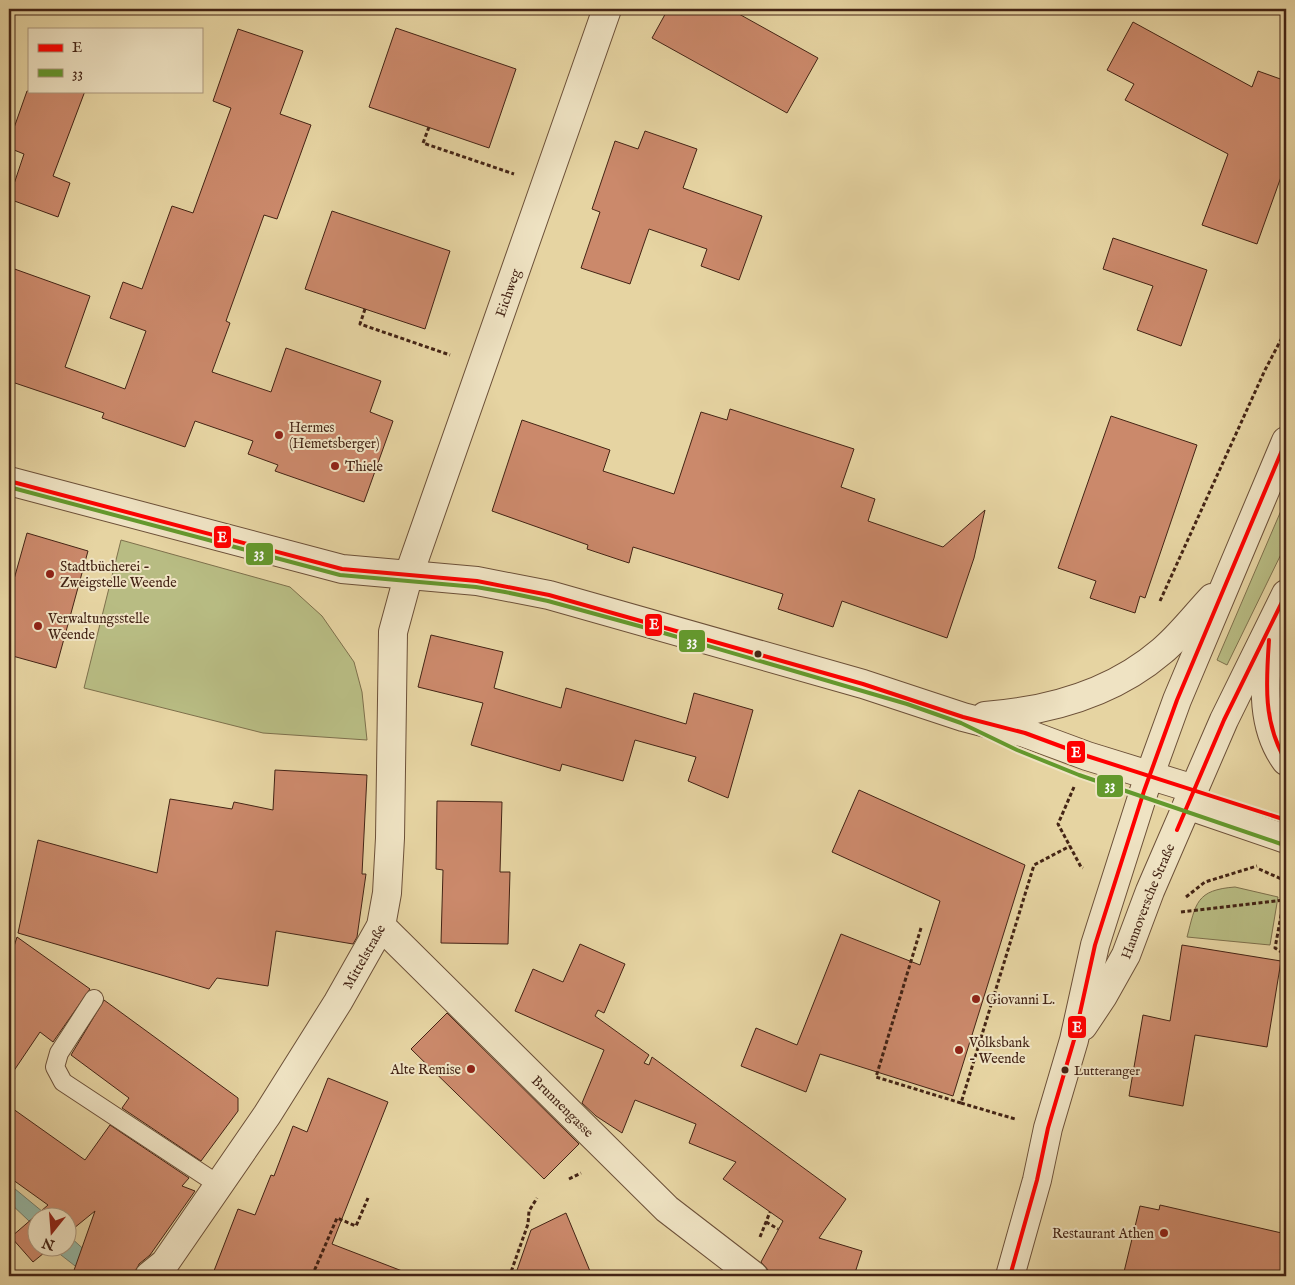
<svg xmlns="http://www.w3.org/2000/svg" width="1295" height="1285" font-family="'IM FELL English',serif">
<rect width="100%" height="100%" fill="#e6d4a2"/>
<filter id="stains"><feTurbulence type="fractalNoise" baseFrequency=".004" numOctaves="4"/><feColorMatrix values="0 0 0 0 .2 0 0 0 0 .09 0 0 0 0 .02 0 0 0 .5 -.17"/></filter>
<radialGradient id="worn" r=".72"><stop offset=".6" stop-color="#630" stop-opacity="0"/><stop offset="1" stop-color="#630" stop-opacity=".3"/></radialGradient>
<g fill="#b8bc83" stroke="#7e704c">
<path d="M1286,499V544L1227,665L1217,660Z"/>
<path d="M121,540L290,587L322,616L354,662L362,692L367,740L263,733L84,688Z"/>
<path d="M1235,887L1278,897L1270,945L1187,937C1196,903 1196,890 1235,887Z"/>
</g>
<g fill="#96b8a5" stroke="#757d6b">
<path d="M9,1184L49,1217L38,1218L29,1221L9,1202Z"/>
<path d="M68,1235L113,1276H88L52,1248H68Z"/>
</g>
<g fill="#cb896b" stroke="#442415">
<path d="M668,9H730L818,58L787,113L652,38Z"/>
<path d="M1133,22L1252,87L1258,71L1286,81V163L1257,244L1202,225L1228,154L1125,100L1134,84L1107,70Z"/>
<path d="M396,28L516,69L489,148L369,107Z"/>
<path d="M238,29L303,51L280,114L311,125L277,219L264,215L226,321L230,323L212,372L271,392L286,348L381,381L370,412L393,421L364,502L275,471L278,465L248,454L253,441L195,421L185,447L102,418L104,413L9,381V267L90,296L65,367L125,389L146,331L110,318L123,282L142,289L172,206L193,213L231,108L213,101Z"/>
<path d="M27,91H85L53,176L70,183L58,217L9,199L24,154L9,148V142Z"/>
<path d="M645,131L697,149L683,188L762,216L739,280L701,266L707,249L649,229L630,284L581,268L600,212L592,209L615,141L638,149Z"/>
<path d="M332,211L450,251L425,329L305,289Z"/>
<path d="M1113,238L1207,270L1181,346L1137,330L1153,286L1103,269Z"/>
<path d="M730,409L854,449L841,487L875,499L868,521L943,547L985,510L974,558L947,638L842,601L833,627L778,609L783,594L633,547L629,563L587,549L588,545L492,511L522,420L610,450L603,471L674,494L701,412L727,420Z"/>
<path d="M1111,416L1197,445L1145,598L1140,596L1135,613L1090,598L1096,581L1058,568Z"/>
<path d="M27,533L88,551L56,668L9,655V597Z"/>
<path d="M431,635L503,652L494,688L561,708L566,688L686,724L694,693L753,710L728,798L688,781L696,757L635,740L623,781L562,764L560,771L471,745L483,703L418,687Z"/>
<path d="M275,770L367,775L362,874H366L357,937L353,944L276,931L268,986L217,978L209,989L18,933L38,840L157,873L170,799L232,809L234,802L273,810Z"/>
<path d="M859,790L1025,865L953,1096L820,1054L806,1092L741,1066L756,1028L797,1045L841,934L920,965L940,901L832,852Z"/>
<path d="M437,801L502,802L500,872H510L508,944L441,943L443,870L436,869Z"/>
<path d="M17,937L90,989L53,1042L40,1032L9,1078V962Z"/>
<path d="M580,944L625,964L604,1013L598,1010L595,1016L649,1055L644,1063L649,1065L652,1057L846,1199L819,1238L862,1251L854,1276H769L768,1270L761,1262L783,1221L723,1179L736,1162L689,1143L696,1124L635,1100L622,1133L596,1116L582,1103L604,1050L515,1011L533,969L563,982Z"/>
<path d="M1182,945L1281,961L1267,1047L1195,1035L1183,1106L1129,1096L1143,1015L1170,1021Z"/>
<path d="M104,1000L238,1098V1111L201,1161L122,1108L129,1098L71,1055Z"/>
<path d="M447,1013L579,1144L544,1179L411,1049Z"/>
<path d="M328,1078L388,1102L332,1244L410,1274V1276H212L238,1209L255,1215L271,1175L274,1176L293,1126L307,1132Z"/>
<path d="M9,1106L85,1160L110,1125L189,1178L182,1186L195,1191L150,1255L139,1264L134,1276H72L95,1211L68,1233V1218H38V1248H50L33,1262L11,1237L48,1205L9,1177Z"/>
<path d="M1160,1205L1286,1234V1276H1123L1140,1206L1159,1210Z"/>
<path d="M566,1213L592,1276H515L531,1230Z"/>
</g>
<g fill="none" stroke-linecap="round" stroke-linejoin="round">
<g stroke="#6c5038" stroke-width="20">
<path id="service" d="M94,999L59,1053L55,1067L63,1082L219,1185"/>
</g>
<g stroke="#6c5038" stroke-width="30">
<g id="minor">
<path d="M1269,630C1266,674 1258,723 1286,761"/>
<path d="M1187,805L1286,839"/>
<path id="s1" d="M381,926L667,1209L754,1276"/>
<path id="s2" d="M149,1276L165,1263L267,1115L338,1002L381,926L387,893L390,838L393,632L408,577L607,9"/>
</g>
</g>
<g stroke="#6c5038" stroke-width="30">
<g id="tertiary">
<path d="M9,481L342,569L477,581L549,595L863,684L963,717L1025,733L1087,756L1194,789"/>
<path d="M985,716C1049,711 1112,694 1162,651C1180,636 1195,616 1212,598"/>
<path id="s3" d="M1083,1026L1103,996L1126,955L1150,891L1224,720L1286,594"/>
<path d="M1010,1276L1037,1180L1048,1128L1074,1040L1095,945L1144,791L1177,700L1286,441"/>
</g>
</g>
<g stroke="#442415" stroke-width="3" stroke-dasharray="4 2.5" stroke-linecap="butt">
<path d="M429,127L423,143L514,174"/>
<path d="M365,309L360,324L450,355"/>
<path d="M1160,601L1265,370L1286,330"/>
<path d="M1074,787L1058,824L1081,867L1083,868"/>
<path d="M1259,869L1286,881"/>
<path d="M1286,889L1275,948L1286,955"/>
<path d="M1186,897L1205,882L1257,866"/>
<path d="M1181,912L1284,900"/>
<path d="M921,928L876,1077L961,1103L1034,865L1070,846"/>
<path d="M961,1103L1015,1119"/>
<path d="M569,1179L581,1173"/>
<path d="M766,1222L778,1229"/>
<path d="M760,1237L770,1212"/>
<path d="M1083,1274L1084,1276"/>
<path d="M312,1276L337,1218L356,1226L368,1198"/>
<path d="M507,1276L511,1272L528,1224L529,1211L537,1198"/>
</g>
<use href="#service" stroke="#efe3c3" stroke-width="18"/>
<use href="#minor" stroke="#efe3c3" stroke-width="28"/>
<use href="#tertiary" stroke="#efe3c3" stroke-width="28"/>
<g stroke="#efe3c3" stroke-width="8">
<g id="bus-1">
<path d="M9,481L342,569L477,581L549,595L863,684L963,717L1025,733L1087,756L1286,820"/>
<path d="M1269,640C1266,683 1263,723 1286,761"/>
<path d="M1177,830L1224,720L1286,594"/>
<path d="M1010,1276L1037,1180L1048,1128L1074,1040L1095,945L1144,791L1177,700L1286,441"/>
</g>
</g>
<g stroke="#efe3c3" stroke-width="8">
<path id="bus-2" d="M9,487L340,575L476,587L505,592L548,601L650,629L907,704L961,723L1017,750L1079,775L1284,845"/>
</g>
<use href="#bus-1" stroke="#f00" stroke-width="4"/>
<use href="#bus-2" stroke="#64992d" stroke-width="4"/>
</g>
<g fill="#8f2418" stroke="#efe3c3" stroke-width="2">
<circle cx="279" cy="435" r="5"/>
<circle cx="335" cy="466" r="5"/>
<circle cx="50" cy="574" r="5"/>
<circle cx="38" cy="626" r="5"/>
<circle cx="976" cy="999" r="5"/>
<circle cx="959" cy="1050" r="5"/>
<circle cx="471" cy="1069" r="5"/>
<circle cx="1164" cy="1233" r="5"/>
</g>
<g fill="#442415" stroke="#efe3c3" stroke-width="2">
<circle cx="758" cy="654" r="4.5"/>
<circle cx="1065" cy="1070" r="4.5"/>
</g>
<g text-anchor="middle" stroke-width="4" stroke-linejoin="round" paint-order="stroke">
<g font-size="13" fill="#442415" stroke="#efe3c3" text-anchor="start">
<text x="1074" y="1075">Lutteranger</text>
</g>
<g font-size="14" fill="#442415" stroke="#efe3c3">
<text dy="5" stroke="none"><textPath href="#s2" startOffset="1074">Eichweg</textPath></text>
<text dy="5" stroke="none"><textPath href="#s3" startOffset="141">Hannoversche Straße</textPath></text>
<text dy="5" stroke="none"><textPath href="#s2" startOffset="386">Mittelstraße</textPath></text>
<text dy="5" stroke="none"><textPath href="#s1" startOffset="256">Brunnengasse</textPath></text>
</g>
<g font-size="14" fill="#442415" stroke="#efe3c3" text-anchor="start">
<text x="289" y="432">Hermes<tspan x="289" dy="16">(Hemetsberger)</tspan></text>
<text x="345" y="471">Thiele</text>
<text x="60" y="571">Stadtbücherei -<tspan x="60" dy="16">Zweigstelle Weende</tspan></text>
<text x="48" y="623">Verwaltungsstelle<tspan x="48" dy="16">Weende</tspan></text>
<text x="986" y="1004">Giovanni L.</text>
<text x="969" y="1047">Volksbank<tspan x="969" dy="16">- Weende</tspan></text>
<text x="461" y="1074" text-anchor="end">Alte Remise</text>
<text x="1154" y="1238" text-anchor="end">Restaurant Athen</text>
</g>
</g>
<g stroke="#efe3c3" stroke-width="2">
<rect x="213" y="525" width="19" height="24" rx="5" fill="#f00"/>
<rect x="245" y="542" width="29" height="24" rx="5" fill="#64992d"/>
<rect x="644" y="613" width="19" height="24" rx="5" fill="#f00"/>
<rect x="678" y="629" width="28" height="24" rx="5" fill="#64992d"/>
<rect x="1066" y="740" width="20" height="24" rx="5" fill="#f00"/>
<rect x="1096" y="774" width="28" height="24" rx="5" fill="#64992d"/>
<rect x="1067" y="1015" width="20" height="24" rx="5" fill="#f00"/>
</g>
<g font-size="14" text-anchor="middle" font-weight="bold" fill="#fff">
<text x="222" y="542">E</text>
<text x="259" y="558">33</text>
<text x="654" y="629">E</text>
<text x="692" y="646">33</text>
<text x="1076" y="757">E</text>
<text x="1110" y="790">33</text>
<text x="1077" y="1032">E</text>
</g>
<rect width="1295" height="1285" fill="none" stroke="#e6d4a2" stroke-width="30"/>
<rect x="10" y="10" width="1275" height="1265" fill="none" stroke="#442415" stroke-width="2.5"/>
<rect x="15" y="15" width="1265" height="1255" fill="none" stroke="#442415"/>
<rect x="28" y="28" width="175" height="65" fill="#efe3c3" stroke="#ab977d"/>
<rect x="38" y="44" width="25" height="8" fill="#ff0000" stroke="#ab977d"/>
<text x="72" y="52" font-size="15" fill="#442415">E</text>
<rect x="38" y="69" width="25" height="8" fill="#64992d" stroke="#ab977d"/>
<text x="72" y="78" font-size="15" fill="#442415">33</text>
<g transform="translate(52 1232) rotate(197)"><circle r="24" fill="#efe3c3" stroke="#ab977d"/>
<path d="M0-4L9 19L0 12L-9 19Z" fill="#8f2418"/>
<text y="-8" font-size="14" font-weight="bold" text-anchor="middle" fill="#442415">N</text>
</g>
<rect width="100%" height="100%" filter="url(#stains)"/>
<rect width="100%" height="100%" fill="url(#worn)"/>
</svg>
